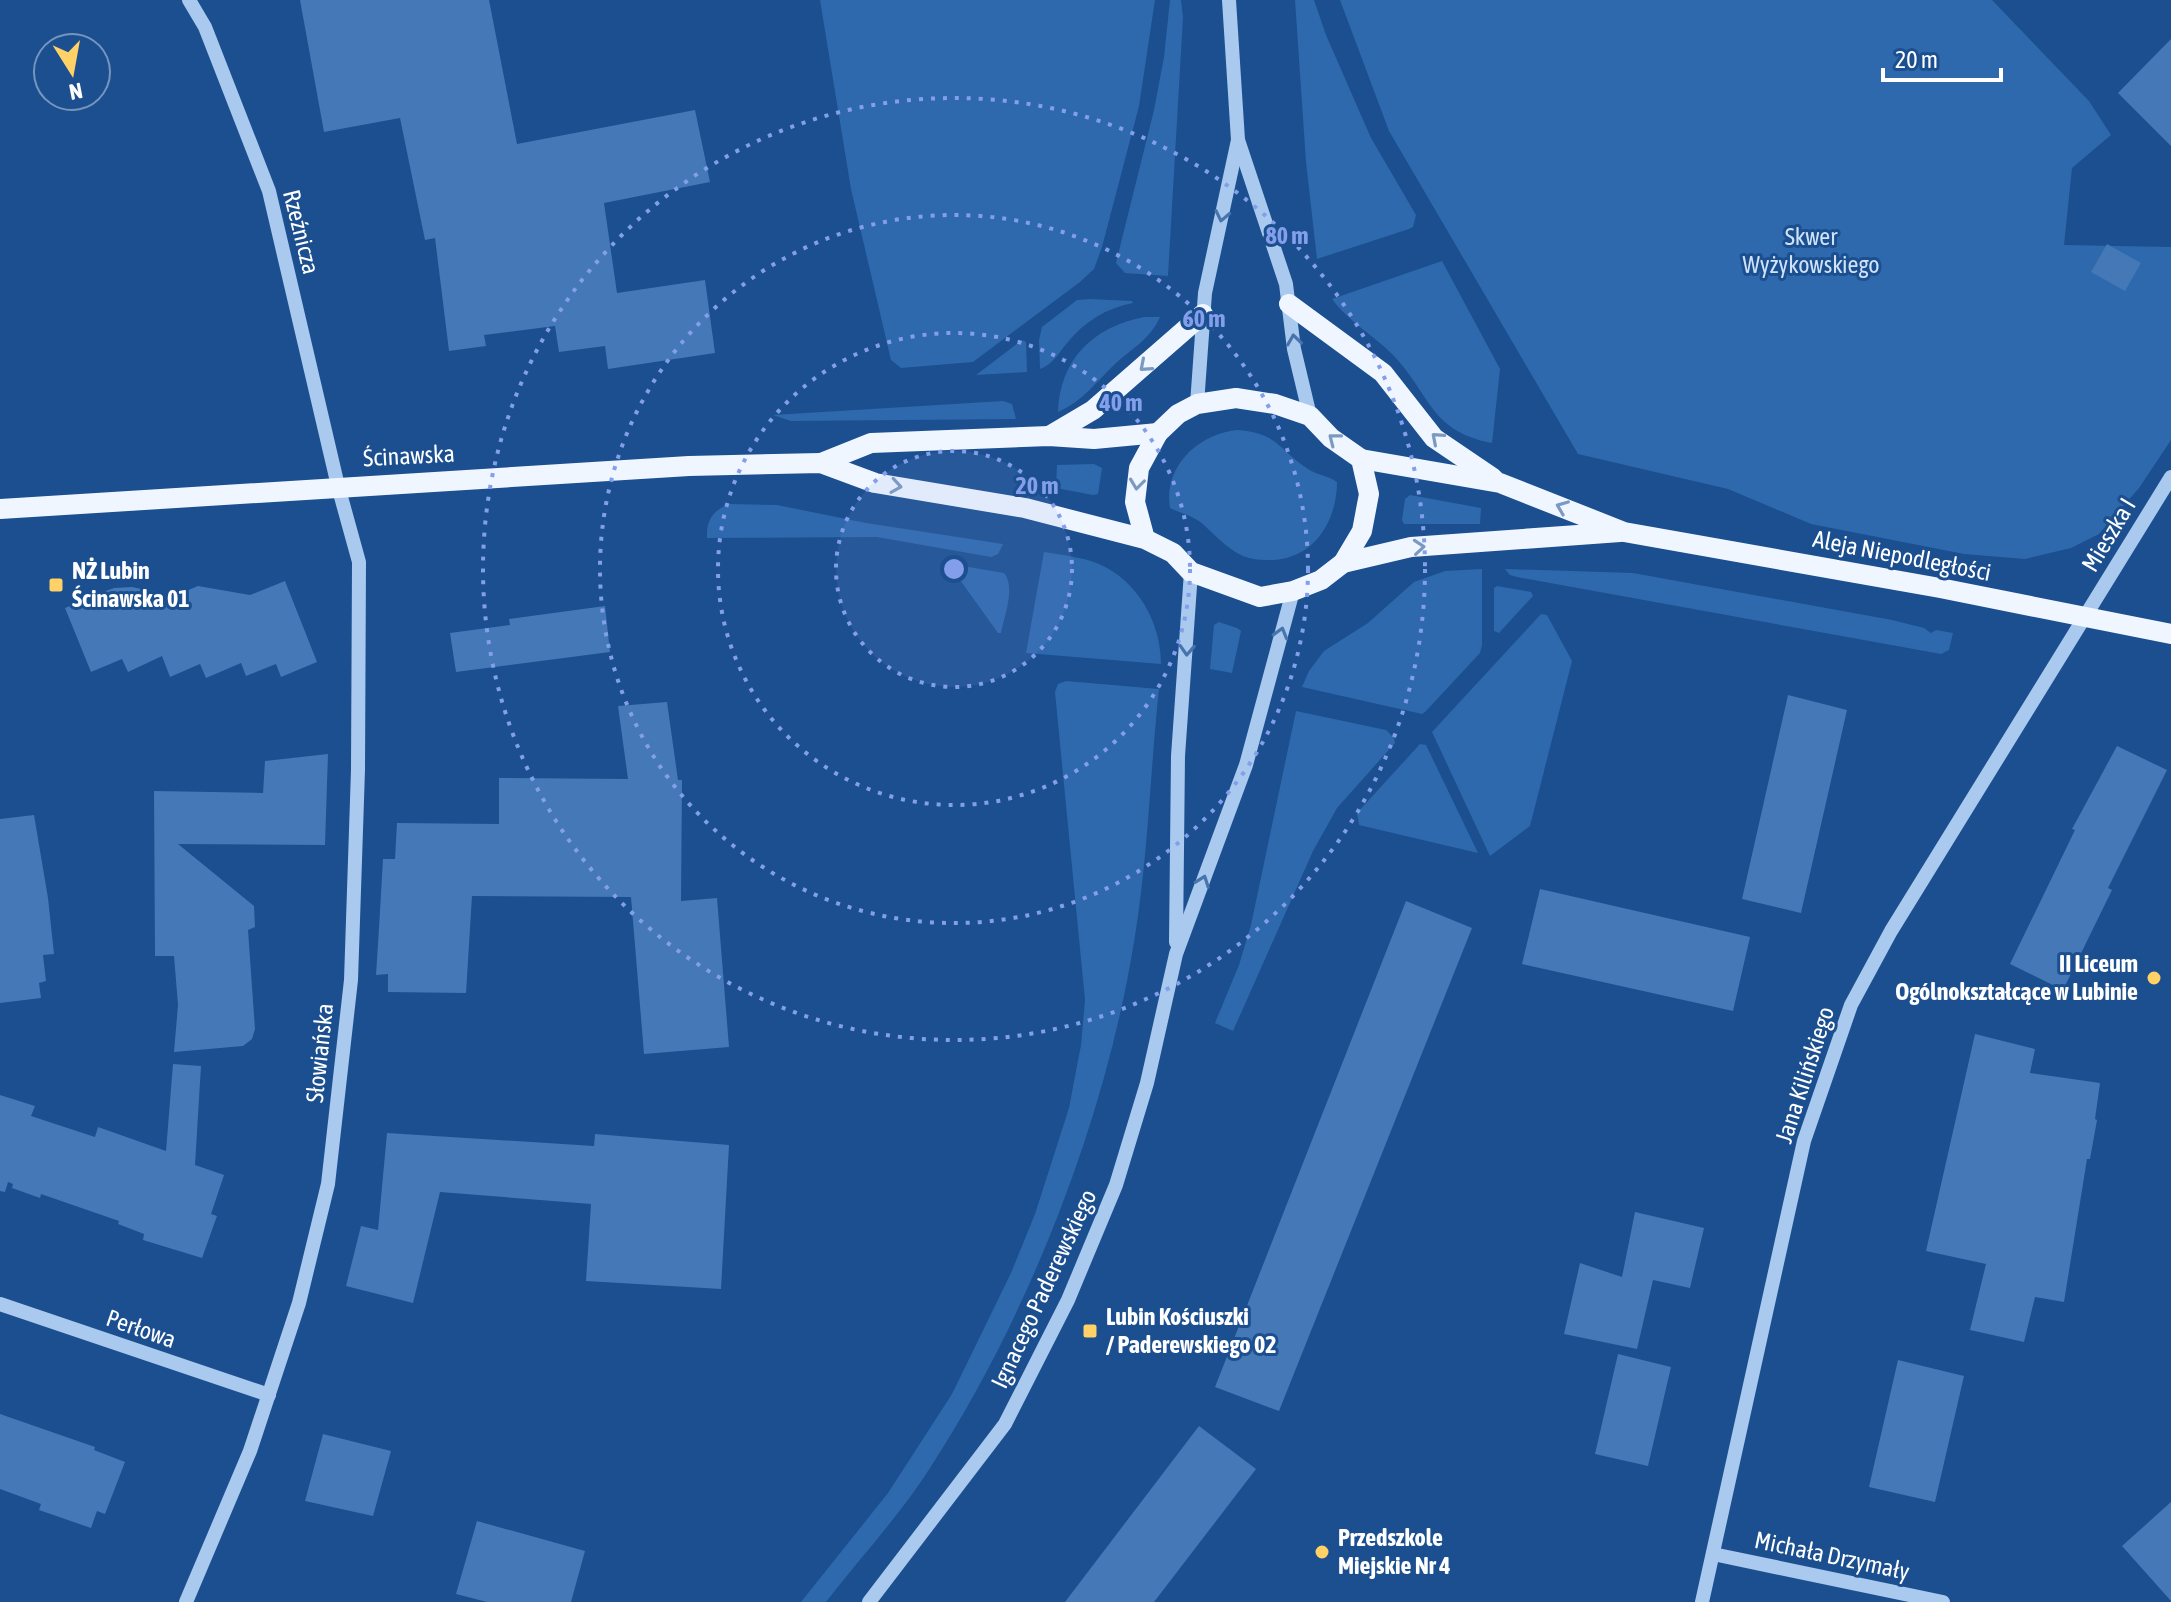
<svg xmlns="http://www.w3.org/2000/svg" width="2171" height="1602" font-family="'Asap Condensed',sans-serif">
<rect width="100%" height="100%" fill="#1b4f8f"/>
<g fill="#2e69ad">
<path d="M820,0H1155L1139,106L1102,247L1094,269L1080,282L973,362L901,368L891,360L851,189Z"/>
<path d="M1170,0H1181L1183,17L1168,276L1125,273L1116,263L1154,110L1164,57Z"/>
<path d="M1295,0H1314L1326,35L1371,138L1416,215L1413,227L1409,229L1317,259L1306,162Z"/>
<path d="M1340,0H1992L2089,101L2111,135L2072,168L2064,245L2171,247V440L2139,488L2099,534L2071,548L2025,559L1964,554L1811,524L1728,489L1578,454L1389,131Z"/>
<path d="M1442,261L1500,369L1492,443C1429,431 1431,394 1392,354C1373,335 1348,321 1332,299Z"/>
<path d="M1090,299L1132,301L1133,303C1106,308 1084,322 1067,343C1058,354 1053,364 1040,369L1039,340L1042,327L1077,300Z"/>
<path d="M1144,317H1160C1151,338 1132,349 1116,363C1097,381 1083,401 1058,412C1060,359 1093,327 1144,317Z"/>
<path d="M1022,340L1026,342L1027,372L976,375Z"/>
<path d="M1003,401L1012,404L1016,419L791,421L773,415Z"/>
<path d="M1237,430C1278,433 1278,449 1308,469C1317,475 1329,476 1337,482C1337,520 1315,558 1273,560C1262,560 1253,560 1243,556C1225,548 1214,533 1199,521C1190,515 1180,513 1170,508C1163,467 1198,434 1237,430Z"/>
<path d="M1094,464L1102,468L1098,494L1093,495L1056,488L1057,465Z"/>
<path d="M1410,495L1481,508L1480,524H1404L1402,520L1405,499Z"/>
<path d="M730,504L777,505L866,523L1003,544L998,554L991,557L877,537L707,538C706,520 713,510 730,504Z"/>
<path d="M1044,552C1062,555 1082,557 1099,564C1138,581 1161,623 1161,664L1026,653Z"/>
<path d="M951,564L1004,573C1016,587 1004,617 1001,633H998L950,566Z"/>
<path d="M1482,569V645L1480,653L1425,712L1422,714L1302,687L1309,671L1324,651L1368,623L1414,582L1445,571Z"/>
<path d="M1505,569L1633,573L1892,620L1924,628L1931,633L1936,630L1953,633L1949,650L1941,654L1517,577L1510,575Z"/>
<path d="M1497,586L1531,592L1533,596L1499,633L1494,631V588Z"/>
<path d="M1541,614L1547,615L1572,661L1530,826L1490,856L1432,732Z"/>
<path d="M1219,622L1237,628L1241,631L1232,673L1210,669L1214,625Z"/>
<path d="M1066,681L1159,689C1150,773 1148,859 1134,942C1105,1121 1029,1315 930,1468C900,1515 860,1558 826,1602H801L888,1493L952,1394L1011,1273L1035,1214L1069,1108L1081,1045L1085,1000L1055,692L1058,684Z"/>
<path d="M1296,711L1386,730L1394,738L1395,743L1337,808L1313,851L1233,1031L1215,1023L1239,965L1251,925Z"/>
<path d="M1420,744L1426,745L1478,853L1359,825L1357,813Z"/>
</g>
<g fill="#4478b7">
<path d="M300,0H489L517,144L695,110L710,182L604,203L617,293L705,280L715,353L608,369L605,346L559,352L555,326L484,335L486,346L449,351L435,238L425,240L400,118L324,132Z"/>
<path d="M2171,39V146L2118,93Z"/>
<path d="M2107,244L2141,263L2125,291L2091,272Z"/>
<path d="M285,581L317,662L281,677L276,664L246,676L241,663L206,678L200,664L170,677L162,656L128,672L122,659L91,672L65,608L75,604V590L97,594L114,588L132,587L174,596L198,586L250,595Z"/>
<path d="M605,606L610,652L456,672L450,633L510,625L509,619Z"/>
<path d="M1788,695L1847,710L1801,913L1742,899Z"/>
<path d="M667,702L678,780H682L681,901L717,898L729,1047L644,1054L631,897L472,896L466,993L388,992V974L376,975L379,928L383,859H395L397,823L499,824V778L628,779L618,706Z"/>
<path d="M2117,746L2167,770L2108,888L2112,890L2063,990L2010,964L2075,830L2072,829Z"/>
<path d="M328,754L325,845L178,844L254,906L255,927L248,930L255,1029L252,1039L243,1046L174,1052L178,1005L174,956H155L154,791L263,793L265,761Z"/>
<path d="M34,815L48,898L54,954L43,955L46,981L39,983L41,998L0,1003V819Z"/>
<path d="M1540,889L1750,937L1733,1011L1522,964Z"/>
<path d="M1406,901L1472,928L1279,1411L1215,1387Z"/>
<path d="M1975,1034L2035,1049L2030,1073L2100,1083L2095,1119L2097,1120L2090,1159H2087L2064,1302L2035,1297L2024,1342L1970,1330L1986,1264L1926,1251Z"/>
<path d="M173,1064L201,1066L195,1165L224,1175L211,1214L217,1216L202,1258L143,1240L144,1234L118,1224L119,1221L41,1194L40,1198L12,1188L13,1184L8,1182L5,1192L0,1191V1095L35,1106L31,1116L95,1137L98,1127L166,1151Z"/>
<path d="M387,1133L594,1146L595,1134L729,1145L721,1289L586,1281L591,1204L440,1192L413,1303L346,1286L361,1226L378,1230Z"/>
<path d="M1635,1212L1704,1228L1690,1288L1653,1280L1637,1349L1564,1334L1580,1263L1622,1277Z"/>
<path d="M1618,1354L1671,1367L1648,1466L1595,1454Z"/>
<path d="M1898,1360L1964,1376L1935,1502L1869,1487Z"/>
<path d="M0,1414L95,1447L94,1450L125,1462L105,1514L97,1511L91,1528L39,1510L41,1504L0,1489Z"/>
<path d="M1199,1426L1256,1469L1154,1602H1065Z"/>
<path d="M323,1434L391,1451L373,1516L305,1501Z"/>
<path d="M2171,1502V1601L2122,1546Z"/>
<path d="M477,1521L585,1551L571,1602H487L456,1594Z"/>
</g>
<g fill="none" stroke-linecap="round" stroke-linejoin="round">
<g stroke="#a9c9ee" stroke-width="14">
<path d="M1229,0L1238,140L1286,284L1294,349L1310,416"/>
<path d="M1197,404L1205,293L1238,140"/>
<path d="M1176,942L1178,756L1191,572"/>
<path d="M0,1304L269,1395"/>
<path d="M1713,1554L1943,1602"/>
<path d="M186,1602L250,1451L299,1303L328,1184L351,980L358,770L359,562L338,486L269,191L205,27L189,0"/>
<path d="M869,1602L1005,1424L1068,1300L1116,1185L1147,1083L1176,954L1246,765L1293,591"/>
<path d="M1702,1602L1804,1141L1851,1005L1891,931L2171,477"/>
</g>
<g stroke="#f0f6ff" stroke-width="20">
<path d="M1289,304L1383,373L1434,438L1493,478"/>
<path d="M1049,436L1093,410L1203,314"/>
<path d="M1361,459L1500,483L1624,532L1940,588L2171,634"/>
<path d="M821,463L871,443L1049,436L1094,439L1158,433"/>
<path d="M0,509L689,466L821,463L875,483L1025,508L1145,539L1173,553L1191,572L1260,597L1293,591L1321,580L1343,563L1362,531L1369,494L1361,459L1331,438L1310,416L1275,404L1236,398L1197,404L1178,414L1158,433L1139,468L1135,502L1145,539"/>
<path d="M1343,563L1411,547L1620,532"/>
</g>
</g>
<defs><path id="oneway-chevron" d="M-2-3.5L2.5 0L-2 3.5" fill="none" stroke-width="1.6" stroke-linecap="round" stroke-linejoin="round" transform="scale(2)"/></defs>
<g stroke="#4674ac">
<use href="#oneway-chevron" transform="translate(1222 216) rotate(102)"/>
<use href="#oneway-chevron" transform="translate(1294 340) rotate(-98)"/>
<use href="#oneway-chevron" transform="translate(1281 633) rotate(-74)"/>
<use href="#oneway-chevron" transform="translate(1187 650) rotate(93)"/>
<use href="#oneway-chevron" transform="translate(1203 881) rotate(-70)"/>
</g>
<g stroke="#7b9ac1">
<use href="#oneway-chevron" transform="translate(1145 366) rotate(139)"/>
<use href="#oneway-chevron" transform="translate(1437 438) rotate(-139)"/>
<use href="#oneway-chevron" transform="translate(1334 439) rotate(-142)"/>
<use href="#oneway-chevron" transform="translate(1137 484) rotate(97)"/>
<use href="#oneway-chevron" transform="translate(896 486) rotate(9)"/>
<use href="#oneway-chevron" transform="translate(1562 507) rotate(-158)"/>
<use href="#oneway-chevron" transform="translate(1419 547) rotate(-5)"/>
</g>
<circle cx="954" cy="569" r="118" fill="#839eea" fill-opacity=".12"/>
<g fill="none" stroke="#839eea" stroke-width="4" stroke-dasharray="4 8">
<circle cx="954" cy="569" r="118"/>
<circle cx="954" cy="569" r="236"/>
<circle cx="954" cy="569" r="354"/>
<circle cx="954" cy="569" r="471"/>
</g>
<g fill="#ffd166" stroke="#1b4f8f" stroke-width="3">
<rect x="48" y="577" width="16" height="16" rx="4"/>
<circle cx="2154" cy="978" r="8"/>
<rect x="1082" y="1323" width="16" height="16" rx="4"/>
<circle cx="1322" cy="1552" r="8"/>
</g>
<g text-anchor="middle" stroke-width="6" stroke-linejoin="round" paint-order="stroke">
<g font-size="24" fill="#fff" stroke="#1b4f8f">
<text transform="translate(301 232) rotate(76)" y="8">Rzeźnicza</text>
<text transform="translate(409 456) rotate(-3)" y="8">Ścinawska</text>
<text transform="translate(2109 535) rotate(-59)" y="8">Mieszka I</text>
<text transform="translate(1902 556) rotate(11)" y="8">Aleja Niepodległości</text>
<text transform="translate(320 1053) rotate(-84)" y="8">Słowiańska</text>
<text transform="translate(1805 1075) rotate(-72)" y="8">Jana Kilińskiego</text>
<text transform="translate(1044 1289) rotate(-65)" y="8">Ignacego Paderewskiego</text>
<text transform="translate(141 1329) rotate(19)" y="8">Perłowa</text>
<text transform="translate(1832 1556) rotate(12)" y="8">Michała Drzymały</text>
</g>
<g font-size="24" fill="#cfe3fa" stroke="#1b4f8f">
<text x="1811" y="245">Skwer<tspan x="1811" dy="28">Wyżykowskiego</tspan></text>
</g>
<g font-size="24" font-weight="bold" fill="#fff" stroke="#1b4f8f" text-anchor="start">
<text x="72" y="579">NŻ Lubin<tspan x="72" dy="28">Ścinawska 01</tspan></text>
<text x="2138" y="972" text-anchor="end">II Liceum<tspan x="2138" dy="28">Ogólnokształcące w Lubinie</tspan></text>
<text x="1106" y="1325">Lubin Kościuszki<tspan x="1106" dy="28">/ Paderewskiego 02</tspan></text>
<text x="1338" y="1546">Przedszkole<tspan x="1338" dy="28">Miejskie Nr 4</tspan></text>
</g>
</g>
<circle cx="954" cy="569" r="12" fill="#839eea" stroke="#1b4f8f" stroke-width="4"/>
<g font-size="24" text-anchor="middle" font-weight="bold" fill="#839eea" stroke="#1b4f8f" stroke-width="6" stroke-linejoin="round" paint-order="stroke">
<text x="1287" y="244">80 m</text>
<text x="1204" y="327">60 m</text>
<text x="1121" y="411">40 m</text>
<text x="1037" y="494">20 m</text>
</g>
<g transform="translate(72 72) rotate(169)"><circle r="38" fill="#1b4f8f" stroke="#7695bc" stroke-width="2"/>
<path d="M0-6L14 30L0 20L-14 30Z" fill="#ffd166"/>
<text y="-12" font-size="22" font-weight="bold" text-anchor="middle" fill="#ffffff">N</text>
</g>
<path d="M1883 68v12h118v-12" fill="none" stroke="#ffffff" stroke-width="4"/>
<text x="1895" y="68" font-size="24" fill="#ffffff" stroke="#1b4f8f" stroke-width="6" paint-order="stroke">20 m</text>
</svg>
